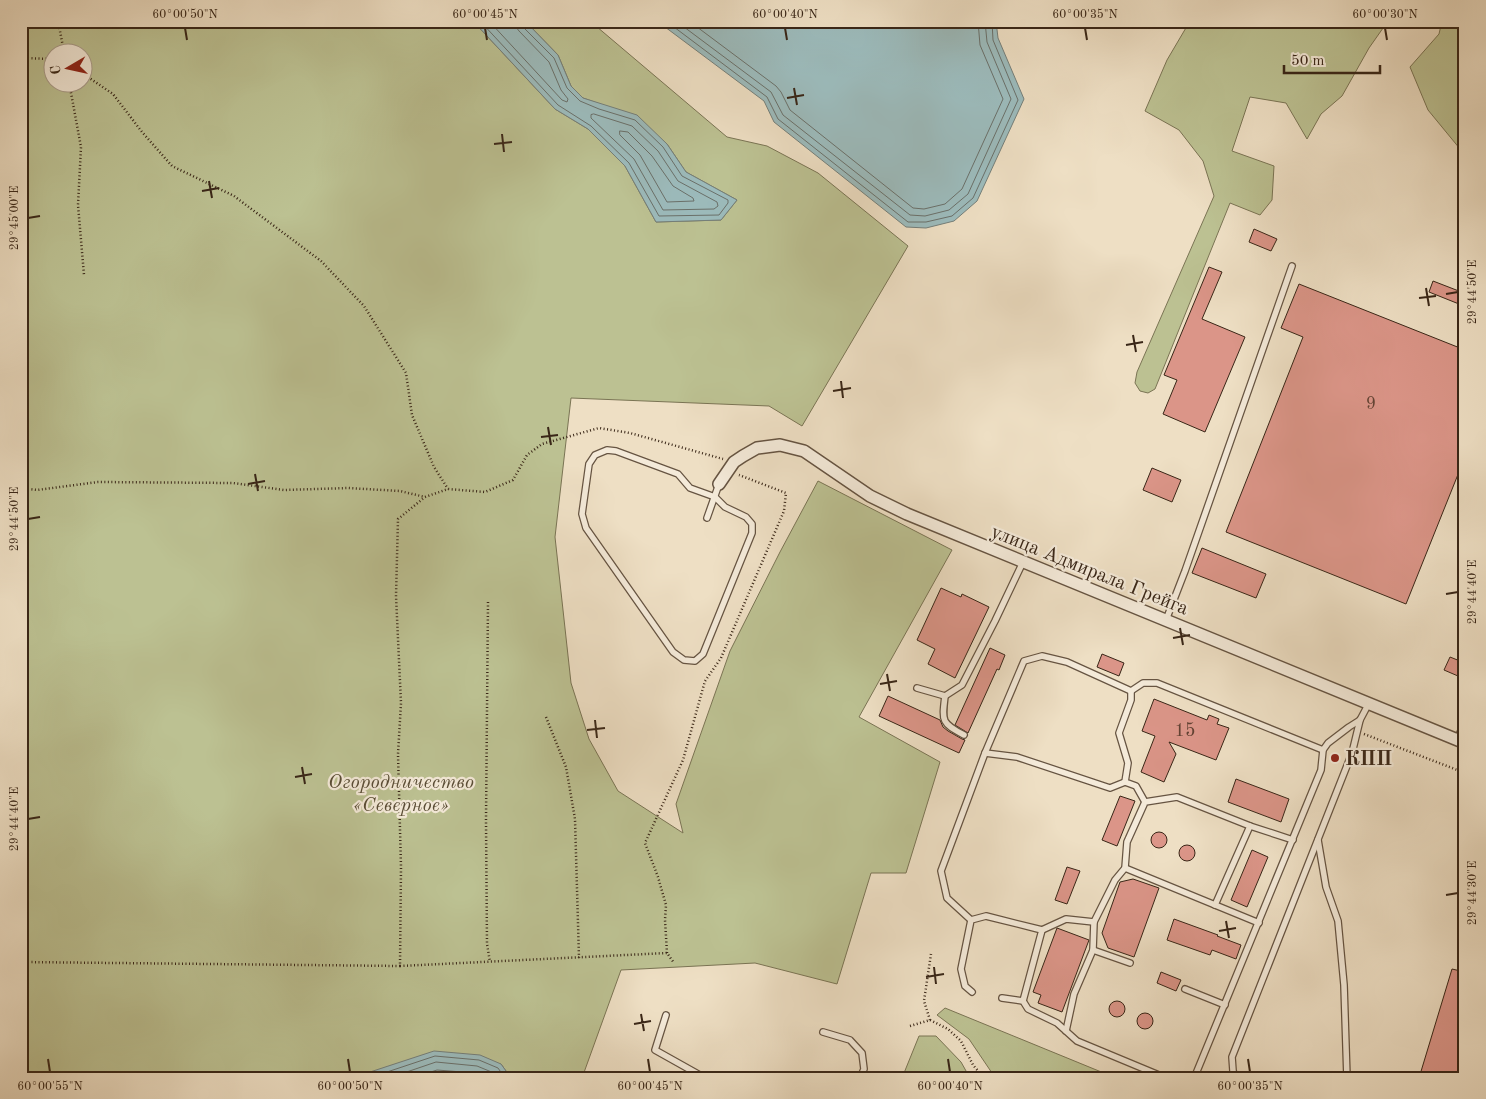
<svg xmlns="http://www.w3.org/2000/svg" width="1486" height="1099" font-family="'Old Standard TT',serif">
<rect width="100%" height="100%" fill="#eedfc4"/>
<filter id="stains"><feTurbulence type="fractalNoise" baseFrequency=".004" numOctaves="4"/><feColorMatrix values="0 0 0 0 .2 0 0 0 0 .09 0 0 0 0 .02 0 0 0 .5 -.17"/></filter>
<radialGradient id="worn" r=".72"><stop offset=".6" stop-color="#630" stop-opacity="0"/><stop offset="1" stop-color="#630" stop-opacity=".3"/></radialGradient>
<g fill="#bcc192" stroke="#7a7454" fill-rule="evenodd">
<path d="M21,21H473L555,109L588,129L625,166L656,222L721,220L737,200L686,172L667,144L600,104L583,98L571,86L558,55L525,21H590L727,137L767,146L818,173L908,246L802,426L769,406L571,398L555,537L571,683L589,739L618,791L683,833L676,804L730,651L780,552L818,481L952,550L859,717L940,762L906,873H871L837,984L755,963L621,970L582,1078H511L501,1064L367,1073L359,1078H21ZM52,52H82V82H52Z"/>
<path d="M1190,21H1388L1369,48L1342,96L1321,114L1307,139L1286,103L1250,97L1232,151L1274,166L1272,200L1260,215L1230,203L1155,389L1148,393L1140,391L1135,383L1137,372L1214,196L1203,161L1179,130L1145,111L1167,60Z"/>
<path d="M1442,21H1465V155L1428,110L1410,67L1439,34Z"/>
<path d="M945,1008L1116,1078H997L992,1073L969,1039L937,1015Z"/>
<path d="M919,1036H936L961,1062L970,1078H902Z"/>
</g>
<g fill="#9cbbbc" stroke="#747f7a">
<path d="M473,21H525L558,55L571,86L583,98L637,115L667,144L686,172L737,200L721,220L656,222L625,166L588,129L555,109Z"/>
<path d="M657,21H996L998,38L1024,99L977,201L954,221L926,228L906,227L774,122L764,101Z"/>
<path d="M434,1051L480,1055L501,1064L511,1078H359L367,1073Z"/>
</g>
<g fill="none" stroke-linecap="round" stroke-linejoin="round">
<g stroke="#6a706a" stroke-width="1">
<path d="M480,21L558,105L591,126L629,163L659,216L719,215L728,203V200L682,176L663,147L635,120L599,109L580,101L567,88L554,58L523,27L522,21"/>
<path d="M489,21L562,100L567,102L568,99L561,90L549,62L519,31L516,27V21"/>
<path d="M666,21L767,97L778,119L908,222H926L952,216L973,198L1018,100L993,40L992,21"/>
<path d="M676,21L771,92L783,115L910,215L925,216L949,210L968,194L1011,99L987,42L985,21"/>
<path d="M689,21L776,86L781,92L790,110L913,208L924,209L945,204L962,189L1003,99L980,45L978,21"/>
<path d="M594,114L632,126L658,151L678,181L717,202L718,206L714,209L663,210L634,159L591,118V115Z"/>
<path d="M620,131L628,132L652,156L673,186L693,198L694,201L667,202L640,155L620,135Z"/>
<path d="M369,1078L435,1056L479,1060L498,1068L505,1078"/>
<path d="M389,1078L436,1062L477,1066L494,1073L497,1078"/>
<path d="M412,1078L437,1070L475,1073L485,1078"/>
</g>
</g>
<g fill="#db9588" stroke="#392617">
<path d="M1254,229L1277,239L1271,251L1249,242Z"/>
<path d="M1209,267L1222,272L1202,319L1245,337L1205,432L1163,414L1177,380L1164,375Z"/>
<path d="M1433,281L1464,293L1459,304L1429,292Z"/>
<path d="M1299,284L1465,350V457L1406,604L1226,532L1303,337L1281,328Z"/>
<path d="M1152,468L1181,480L1172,502L1143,490Z"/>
<path d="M1202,548L1266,574L1256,598L1192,573Z"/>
<path d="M941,588L961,597L962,594L989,607L955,678L928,664L935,649L917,640Z"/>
<path d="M990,648L1005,655L999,670L997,669L968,733L955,725Z"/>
<path d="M1102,654L1124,663L1119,676L1097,667Z"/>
<path d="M1450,657L1465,663V679L1444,670Z"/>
<path d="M888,696L940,720L943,727L948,731L962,739L965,740L959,753L879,716Z"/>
<path d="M1154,699L1207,720L1209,715L1219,719L1217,724L1229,728L1216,760L1169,742L1176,754L1164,782L1141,772L1155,736L1142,731Z"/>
<path d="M1236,779L1289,799L1281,822L1228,802Z"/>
<path d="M1120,796L1135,801L1117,846L1102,840Z"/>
<circle cx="1159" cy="840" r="8"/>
<circle cx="1187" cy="853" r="8"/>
<path d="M1252,850L1268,857L1247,907L1231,900Z"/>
<path d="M1067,867L1080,871L1067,904L1055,900Z"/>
<path d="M1133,879L1159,888L1134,957L1108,948L1102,933L1120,882Z"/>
<path d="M1174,919L1218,935L1217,936L1241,945L1236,959L1212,950L1210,955L1167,940Z"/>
<path d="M1057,928L1089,940L1062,1012L1038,1003L1041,995L1033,992Z"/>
<path d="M1452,969L1465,972V1042L1462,1051L1465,1052V1078H1419Z"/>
<path d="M1161,972L1181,980L1176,991L1157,983Z"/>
<circle cx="1117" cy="1009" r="8"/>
<circle cx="1145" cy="1021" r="8"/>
</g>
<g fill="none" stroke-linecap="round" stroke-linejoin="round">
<g stroke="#665442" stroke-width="8">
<g id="lane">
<path d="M607,450L616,451L678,474L690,488L715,497L725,507L746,517L752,524V533L703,654L695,661L684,660L673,652L586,528L582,514L589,464L595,455Z"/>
<path d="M707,518L719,484"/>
<path d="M1166,620L1185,571L1292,266"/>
<path d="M917,688L945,696L962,685L995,621L1023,562"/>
<path d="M1131,691V700L1119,733L1128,763L1125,782L1136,786L1145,802"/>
<path d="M945,696C942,721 941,723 964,735"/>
<path d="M1457,740L1465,721"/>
<path d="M985,753L1017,757L1110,788L1125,782"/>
<path d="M1318,840L1326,887L1338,921L1344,985L1347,1078"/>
<path d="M1125,868L1259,923"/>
<path d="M1215,905L1250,826"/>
<path d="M971,920L947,898L941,871L985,753L1024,661L1042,656L1067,662L1131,691L1143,683H1157L1323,750"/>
<path d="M1042,930L1066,919L1094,922L1115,880L1125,868L1127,842L1145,802L1177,797L1250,826L1293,840"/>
<path d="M1093,950L1130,963"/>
<path d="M1185,989L1225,1005"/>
<path d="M972,992L965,986L961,969L971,920L986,916L1042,930L1023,1001"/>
<path d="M1002,998L1023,1001L1028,1009L1057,1023L1077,1041L1166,1078"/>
<path d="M666,1015L655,1050L705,1078"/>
<path d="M1066,1031L1074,994L1093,950L1094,922"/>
<path d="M823,1032L850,1040L862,1053L864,1069L860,1078"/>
<path d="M1192,1078L1195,1076L1321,770L1323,750L1328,743L1349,727L1360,720L1369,703"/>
<path d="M1236,1078L1233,1071L1232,1057L1352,753L1360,720"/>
</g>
</g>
<g stroke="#665442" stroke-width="14">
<path id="street" d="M719,484L734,462L743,456L757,448L780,445L804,451L870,496L907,514L1465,743"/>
</g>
<g stroke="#392617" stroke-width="2.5" stroke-dasharray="1 2.5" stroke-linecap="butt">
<path d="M59,21V26L64,52"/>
<path d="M21,58L52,59"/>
<path d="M82,73L113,94L142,132L172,166L234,196L321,261L364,306L406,373L412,415L434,467L448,489"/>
<path d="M69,82L81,147L78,205L84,275"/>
<path d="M21,488L37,490L98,482L233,483L284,490L348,488L400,491L425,497L448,489L485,492L513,480L527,455L542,444L599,428L630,433L723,459"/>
<path d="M488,602L486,820L487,944L490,962"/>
<path d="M546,717L566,767L575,819L579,958"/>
<path d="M1364,734L1465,773"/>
<path d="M667,953L665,920L666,905L658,877L645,843L683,760L705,681L721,658L784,511L786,493L739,475"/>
<path d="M21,962L400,966L401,867L398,754L401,703L396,596L398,519L425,497"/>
<path d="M400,966L667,953L674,963"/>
<path d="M930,1020L924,1001L931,954"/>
<path d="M910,1026L930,1020L948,1029L961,1041L973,1065L984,1078"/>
</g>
<use href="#lane" stroke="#f4ead9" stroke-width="5.5"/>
<use href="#street" stroke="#f4ead9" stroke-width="11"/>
</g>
<path fill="none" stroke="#392617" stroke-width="2" d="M185,28L187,40M485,28L487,40M785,28L787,40M1085,28L1087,40M1385,28L1387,40M794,88L797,105M787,98L804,95M502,134L504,152M494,144L512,142M209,181L212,198M202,191L219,188M28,218L40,216M1426,288L1429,306M1446,294L1458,292M1419,298L1436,296M1133,335L1136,352M1126,345L1143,342M841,381L843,398M833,391L851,388M548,427L551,445M541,437L558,435M255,474L258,491M248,484L265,481M28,519L40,517M1446,594L1458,592M1180,628L1183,645M1173,638L1190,635M887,674L890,691M880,684L897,681M595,720L597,738M587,730L605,728M302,767L305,784M295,777L312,774M28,819L40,817M1446,895L1458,893M1226,921L1229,938M1219,931L1236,928M934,967L936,984M926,977L944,974M641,1014L644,1031M634,1024L651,1021M48,1059L50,1072M348,1059L350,1072M648,1059L650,1072M948,1059L950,1072M1248,1059L1250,1072"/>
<circle fill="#8f2418" stroke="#f4ead9" stroke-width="2" cx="1335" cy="758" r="5"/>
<g text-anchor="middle" stroke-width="4.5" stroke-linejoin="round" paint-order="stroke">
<g font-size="18" fill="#624233">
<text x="1371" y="409">9</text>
<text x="1185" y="736">15</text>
</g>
<g font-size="20" fill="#392617" stroke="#f4ead9">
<text transform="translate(1090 569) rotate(22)" y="7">улица Адмирала Грейга</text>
</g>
<g font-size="20" font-weight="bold" fill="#392617" stroke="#f4ead9" text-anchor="start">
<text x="1345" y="765">КПП</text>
</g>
<g font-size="20" font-style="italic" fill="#5a4d36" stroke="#f4ead9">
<text x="401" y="788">Огородничество<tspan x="401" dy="23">«Северное»</tspan></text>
</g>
</g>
<rect width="1486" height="1099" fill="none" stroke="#eedfc4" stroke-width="55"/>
<g transform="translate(68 68) rotate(261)"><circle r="24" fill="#f4ead9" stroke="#a99c8b"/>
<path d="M0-4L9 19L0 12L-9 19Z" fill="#8f2418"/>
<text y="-8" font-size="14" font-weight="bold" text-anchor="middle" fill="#392617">С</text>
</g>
<path d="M1284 65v8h96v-8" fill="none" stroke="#392617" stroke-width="2.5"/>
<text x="1291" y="65" font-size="15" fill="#392617" stroke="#f4ead9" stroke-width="4" paint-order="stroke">50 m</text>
<rect x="28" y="28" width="1430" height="1044" fill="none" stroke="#392617" stroke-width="2"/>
<g font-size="12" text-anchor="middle" fill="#392617">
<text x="185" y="18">60°00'50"N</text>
<text x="485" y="18">60°00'45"N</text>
<text x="785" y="18">60°00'40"N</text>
<text x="1085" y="18">60°00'35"N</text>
<text x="1385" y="18">60°00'30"N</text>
<text transform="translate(14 218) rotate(-90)" y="4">29°45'00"E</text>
<text transform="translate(1472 292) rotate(-90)" y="4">29°44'50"E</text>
<text transform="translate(14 519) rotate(-90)" y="4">29°44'50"E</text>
<text transform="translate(1472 592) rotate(-90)" y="4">29°44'40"E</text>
<text transform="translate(14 819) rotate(-90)" y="4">29°44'40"E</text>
<text transform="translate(1472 893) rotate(-90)" y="4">29°44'30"E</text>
<text x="50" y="1090">60°00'55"N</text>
<text x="350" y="1090">60°00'50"N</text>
<text x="650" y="1090">60°00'45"N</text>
<text x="950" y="1090">60°00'40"N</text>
<text x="1250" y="1090">60°00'35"N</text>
</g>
<rect width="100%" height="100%" filter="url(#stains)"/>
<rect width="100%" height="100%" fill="url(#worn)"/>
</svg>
